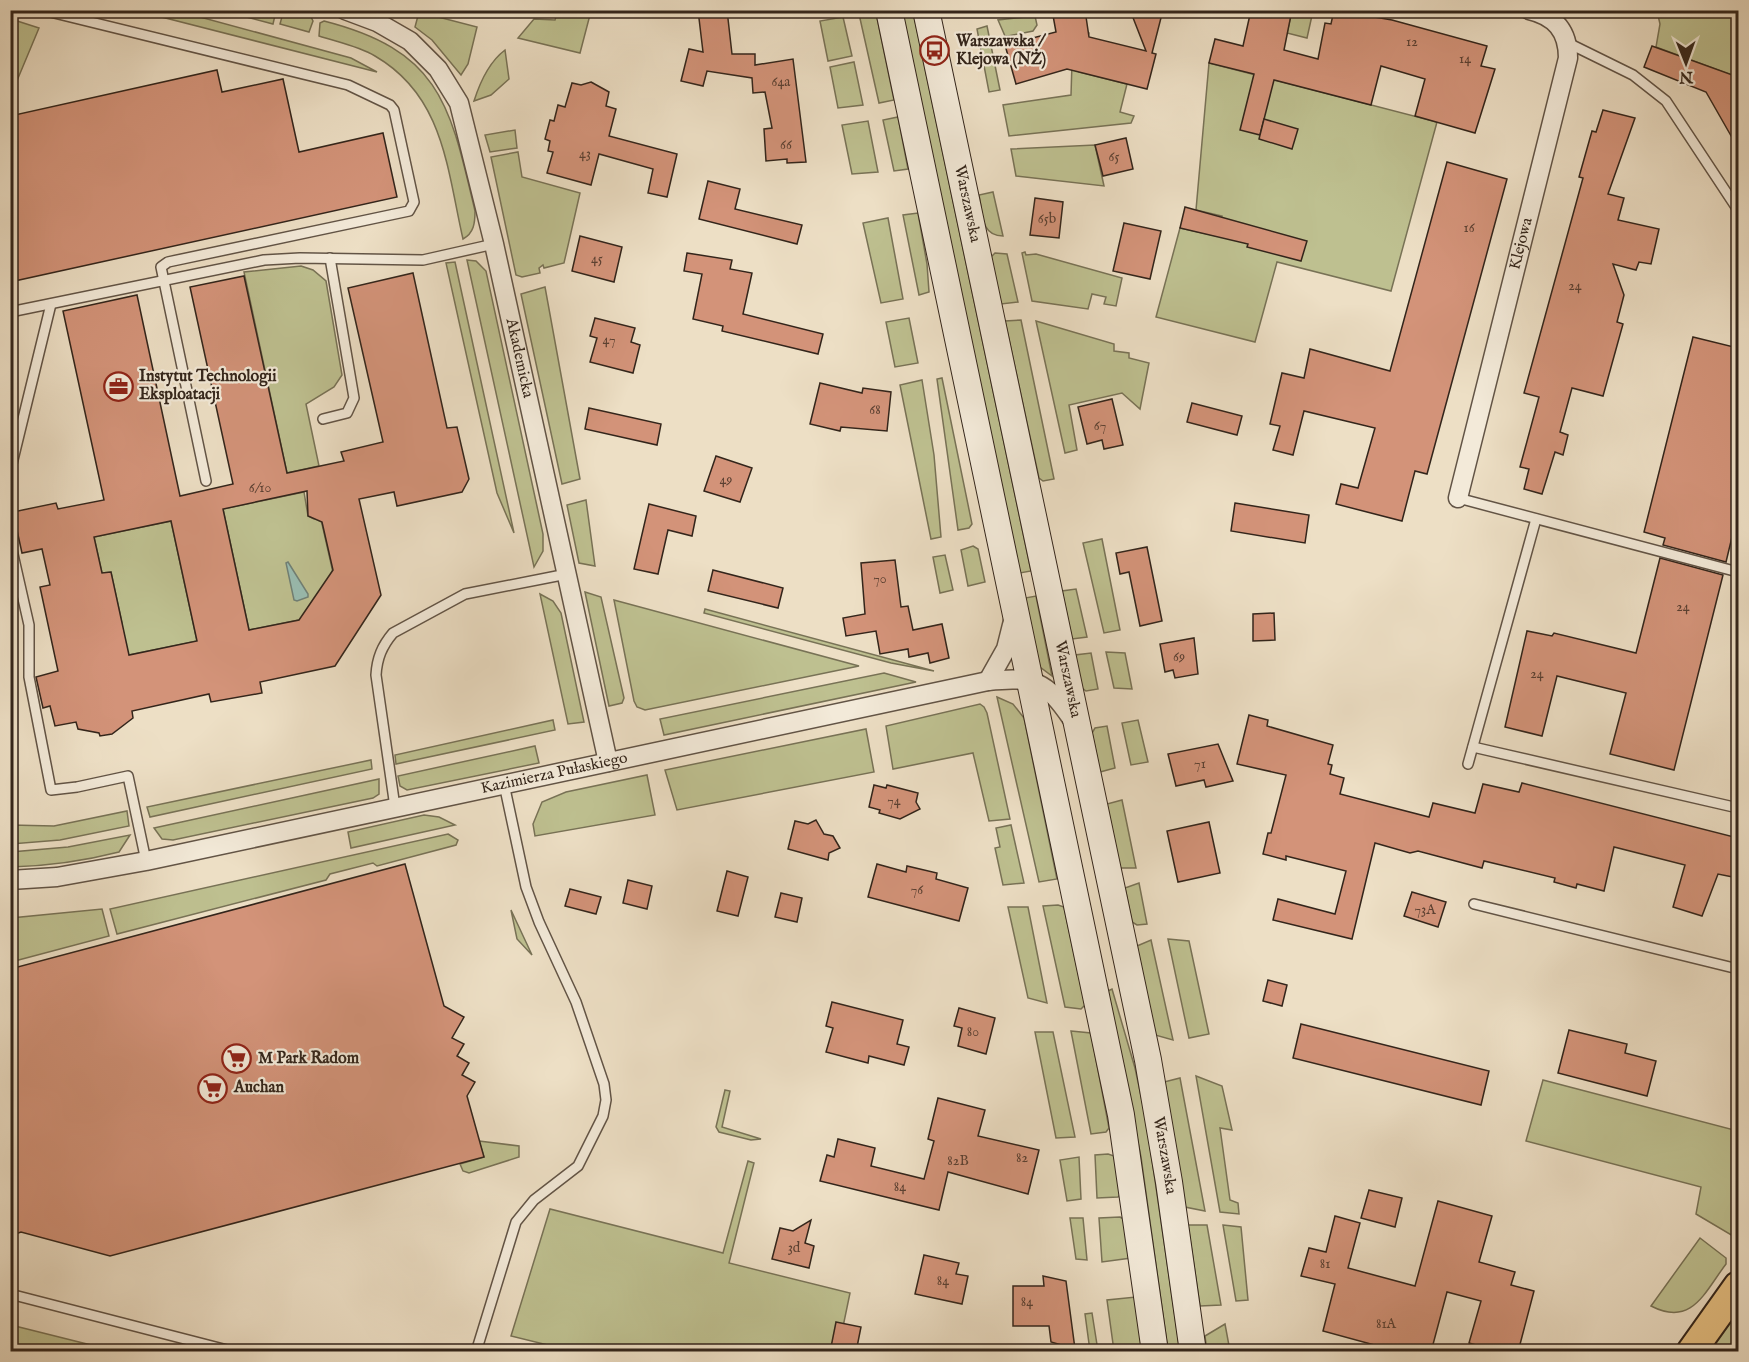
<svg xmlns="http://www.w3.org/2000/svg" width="1749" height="1362" viewBox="0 0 1749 1362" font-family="'IM FELL English',serif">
<rect width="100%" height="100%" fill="#eddfc5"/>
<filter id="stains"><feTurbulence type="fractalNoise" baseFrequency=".00333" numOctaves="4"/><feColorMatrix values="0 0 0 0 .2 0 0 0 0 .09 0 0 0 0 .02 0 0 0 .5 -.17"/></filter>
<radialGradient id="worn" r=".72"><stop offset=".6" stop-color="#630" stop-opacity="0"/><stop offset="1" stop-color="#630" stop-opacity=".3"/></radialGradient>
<g fill="#bec090" stroke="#787256" stroke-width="1.5">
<polygon points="138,11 178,11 351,58 377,72"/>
<polygon points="276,11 273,24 223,11 276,10"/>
<polygon points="287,11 311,17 313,21 309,32 280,24 283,13"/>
<polygon points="558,11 591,11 580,53 518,38 534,19 555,20"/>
<polygon points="902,11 913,11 1031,571 1020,573"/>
<polygon points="1292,11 1313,11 1307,38 1287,33"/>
<polygon points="1657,11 1738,11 1738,73 1734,76 1656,47 1660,24"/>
<polygon points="419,12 477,27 468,64 461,75 432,40 415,27"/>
<polygon points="869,12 876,13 894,100 879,103 859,14"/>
<polygon points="1035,16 1037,25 1033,31 1008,36 1005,36 998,20"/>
<polygon points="843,17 852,56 828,61 820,21"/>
<polygon points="11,19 39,28 11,95 10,19"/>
<path d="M324,21C441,51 450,105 475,211C475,223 474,233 463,239C447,169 444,96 375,56C358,46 337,42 319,36L320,23Z"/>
<polygon points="987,26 1000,90 989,92 977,29"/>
<polygon points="1073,29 1089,33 1079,72 1127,84 1120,112 1134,116 1131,123 1009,136 1003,105 1071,95"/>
<path d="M505,50L509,79L491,95L474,101C480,82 489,62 505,50Z"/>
<polygon points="854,62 863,105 838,108 830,67"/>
<polygon points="1209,63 1437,122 1391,291 1277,262 1255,342 1156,317 1180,228 1217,236 1222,216 1196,210"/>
<polygon points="898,117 908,169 894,171 883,120"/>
<polygon points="868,121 878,172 852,174 842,125"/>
<polygon points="515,130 517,148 490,152 485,135"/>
<polygon points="1095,145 1104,186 1016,176 1011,149"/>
<polygon points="518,152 522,177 580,193 564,263 544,268 543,265 539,268 540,273 522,277 516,275 491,157"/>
<path d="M993,192L1003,236C980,236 983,213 979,195Z"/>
<polygon points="918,213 927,264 929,292 919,295 903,215"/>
<polygon points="888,218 903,299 881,303 863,223"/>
<polygon points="1025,252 1026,255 1036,254 1122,278 1116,306 1104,304 1106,297 1092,294 1088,309 1032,301 1022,253"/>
<polygon points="995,253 1007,254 1018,302 1001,304 991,257"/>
<polygon points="467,260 476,261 486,271 543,534 543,551 534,567"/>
<polygon points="455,262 514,533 497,493 446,263"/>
<polygon points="301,266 313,270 326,281 342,375 334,387 306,404 319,466 287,473 244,272"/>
<polygon points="545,287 580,479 562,484 521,294"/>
<polygon points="909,318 918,363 895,367 886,322"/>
<polygon points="1021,320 1054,479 1043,481 1039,478 1005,321"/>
<polygon points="1036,321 1114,344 1114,351 1129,353 1129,358 1149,363 1140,409 1122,393 1069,405 1077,450 1065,453"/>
<polygon points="942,378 972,524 969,528 958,530 937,379"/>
<polygon points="922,380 934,455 941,537 931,539 900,385"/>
<polygon points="304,492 308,516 314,519 320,515 334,577 309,618 249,630 223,509"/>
<polygon points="586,500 595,566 579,563 567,505"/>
<polygon points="171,521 197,641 129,655 119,650 122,623 111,572 102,573 94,537"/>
<polygon points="1102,539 1120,630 1104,633 1083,543"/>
<polygon points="973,546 978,549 985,582 968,586 961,550"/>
<polygon points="945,555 953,590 940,593 933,557"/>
<polygon points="1076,589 1087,637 1072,639 1062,591"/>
<polygon points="585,592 601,597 624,698 622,703 609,706"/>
<polygon points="540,594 553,601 561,613 584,722 568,724"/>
<polygon points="1036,596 1052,676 1040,667 1025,598"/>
<polygon points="614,600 859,666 645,710 637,707 634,701"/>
<polygon points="705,609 934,671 891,663 704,613"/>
<polygon points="1106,652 1125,653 1132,689 1114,688"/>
<polygon points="1091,653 1098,689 1086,691 1082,688 1075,655"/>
<polygon points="884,673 916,682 664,735 660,719"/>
<polygon points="997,697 1013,704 1024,718 1057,879 1039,882"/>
<polygon points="980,704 984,707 987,713 1010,819 989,821 973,753 893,769 886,726"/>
<polygon points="553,720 555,730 396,764 395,755"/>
<polygon points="1138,720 1148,762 1131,765 1122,723"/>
<polygon points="1107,726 1115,768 1100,772 1092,733 1095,728"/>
<polygon points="866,729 874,772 677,810 665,770"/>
<polygon points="535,746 539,763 407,790 400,786 398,776"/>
<polygon points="371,760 372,769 150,817 147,807"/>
<polygon points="647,775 655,815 535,836 533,824 542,802 566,792"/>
<polygon points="379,779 379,794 373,798 173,840 162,839 154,828"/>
<polygon points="1122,800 1136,868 1120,868 1107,804"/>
<polygon points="127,811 129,826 60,840 11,844 11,825 54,826"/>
<polygon points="424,815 439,817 455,825 351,848 348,832"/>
<polygon points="1011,825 1024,883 1003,885 995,848 1000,847 996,828"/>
<polygon points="448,834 458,840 456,845 377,866 373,863 330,874 326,880 117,934 110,909"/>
<path d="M130,835L119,852C84,861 47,866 11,867V852L68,847Z"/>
<polygon points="1139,883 1147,924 1137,925 1132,922 1125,888"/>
<polygon points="1058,905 1064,907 1085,1005 1081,1009 1065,1007 1043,906"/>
<polygon points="1008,907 1028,907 1047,1003 1028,998"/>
<polygon points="102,909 109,936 11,962 11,918"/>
<polygon points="511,910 532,955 517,939"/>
<polygon points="1168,939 1189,941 1209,1034 1189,1038"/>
<polygon points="1151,940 1173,1040 1155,1035 1137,946"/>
<polygon points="1112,989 1135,1068 1146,1119 1180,1351 1168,1351 1141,1157 1108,991"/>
<polygon points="1071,1031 1091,1033 1109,1128 1106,1132 1091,1134"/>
<polygon points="1035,1032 1053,1032 1075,1137 1056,1138"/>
<polygon points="1196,1076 1222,1086 1232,1130 1220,1128 1230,1200 1238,1203 1239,1214 1220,1212"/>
<polygon points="1180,1078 1205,1211 1185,1207 1164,1082"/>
<polygon points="1543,1080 1738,1131 1738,1239 1696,1214 1701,1187 1526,1141"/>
<polygon points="725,1090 730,1091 722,1127 761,1139 751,1140 719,1132 716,1127"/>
<polygon points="479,1141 519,1146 519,1157 469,1173 463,1171 460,1164 484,1157"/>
<polygon points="1108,1154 1114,1156 1121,1194 1118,1197 1097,1198 1095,1155"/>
<polygon points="1079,1157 1081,1199 1067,1201 1060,1160"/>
<polygon points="748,1161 754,1163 729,1263 850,1293 838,1351 572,1351 511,1336 550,1209 723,1253"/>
<polygon points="1120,1217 1125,1220 1131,1258 1102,1262 1099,1218"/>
<polygon points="1070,1218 1083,1218 1087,1260 1076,1259"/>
<polygon points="1188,1225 1207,1225 1221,1305 1200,1306"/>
<polygon points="1223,1225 1241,1227 1248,1300 1236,1301"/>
<path d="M1700,1238L1726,1258V1264C1704,1293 1692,1327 1651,1306Z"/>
<polygon points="1136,1297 1143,1351 1114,1351 1107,1300"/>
<polygon points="1738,1311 1738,1334 1726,1351 1710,1351"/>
<polygon points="1092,1313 1098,1351 1090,1351 1085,1314"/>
<polygon points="1225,1324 1230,1351 1207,1351 1205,1336"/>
<polygon points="11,1325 115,1351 11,1351"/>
</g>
<polygon fill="#99bdb2" stroke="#708076" stroke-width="1.5" points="288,562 308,594 308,597 297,601 294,600 286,563"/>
<g fill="#d39379" stroke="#33251b" stroke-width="1.5" fill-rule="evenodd">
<polygon points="698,10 727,10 732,54 755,54 755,65 793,59 806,162 787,163 787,159 766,161 764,129 772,128 765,92 753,93 752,78 707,71 703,86 681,81 689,49 703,52"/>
<polygon points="1052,10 1085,10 1089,37 1146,51 1130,10 1163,10 1152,53 1156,54 1147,89 1067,69 1016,84 1005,45 1056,32"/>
<polygon points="1251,10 1292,10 1284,50 1318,59 1325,23 1331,24 1334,10 1392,20 1487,46 1481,66 1495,69 1475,133 1415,116 1425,79 1381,66 1371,105 1274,80 1260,135 1240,130 1254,74 1209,63 1215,39 1243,46"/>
<polygon points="1652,46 1738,77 1738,148 1706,92 1644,67"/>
<polygon points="217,70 222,92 283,79 299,152 383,133 397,197 10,282 10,116"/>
<polygon points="591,82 609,92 606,106 616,109 609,136 677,154 667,197 648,193 653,169 599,154 591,185 547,173 553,152 548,151 550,141 545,139 550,120 554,121 558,105 565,107 572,83 581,85"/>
<polygon points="1603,110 1635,118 1608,194 1624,198 1618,220 1659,229 1651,264 1639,262 1636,270 1613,264 1624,295 1617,322 1623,324 1603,396 1572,388 1560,432 1568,435 1563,455 1555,452 1542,494 1524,489 1529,469 1520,467 1539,397 1524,393 1583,178 1579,177 1592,131 1596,132"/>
<polygon points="1264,119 1298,129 1292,149 1259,139"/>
<polygon points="1126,138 1133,169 1103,176 1095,145"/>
<polygon points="1447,162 1507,179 1427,474 1415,471 1402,521 1336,504 1341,484 1358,488 1375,428 1304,411 1293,455 1273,450 1280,426 1270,424 1282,373 1304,378 1310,349 1390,371"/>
<polygon points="708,181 740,189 735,209 802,225 797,244 699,219"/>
<polygon points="1035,198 1063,202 1059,238 1030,235"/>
<polygon points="1185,207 1307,241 1301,261 1247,247 1248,244 1180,228"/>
<polygon points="1124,223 1161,231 1150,279 1113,271"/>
<polygon points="580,236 622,247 614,282 572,271"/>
<polygon points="687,253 732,260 730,269 752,273 743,314 823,334 818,354 722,331 723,326 693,319 702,274 684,271"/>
<path d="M413,273L447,428L457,427L469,479L462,492L397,506L394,492L359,499L381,595L335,666L260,682L262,693L211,702L209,694L132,711L133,718L112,734L100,736L99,733L78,729L76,722L55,726L50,706L43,708L36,677L58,671L40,587L50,585L42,549L22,553L13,512L56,503L58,509L104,500L63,311L137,295L180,496L233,484L190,287L244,276L287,473L344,461L341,452L383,442L348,288ZM307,491L308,516L322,522L333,570L299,620L249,630L223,509ZM171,521L197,641L129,655L111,572L102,573L94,537Z"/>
<polygon points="595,318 635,328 631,342 640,345 633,373 590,362 597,338 590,336"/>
<polygon points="1693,337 1738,348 1738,512 1726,562 1663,545 1665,538 1644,532"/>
<polygon points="820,383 862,393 863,388 891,392 887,431 841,427 840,431 810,424"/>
<polygon points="1112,399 1123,445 1104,449 1102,440 1087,444 1078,407"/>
<polygon points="1192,403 1242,416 1237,435 1187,422"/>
<polygon points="589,408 661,424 657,445 585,429"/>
<polygon points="716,456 752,468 740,502 704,491"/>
<polygon points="1235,503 1309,515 1305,543 1231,531"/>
<polygon points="649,504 696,516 692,536 668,530 658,574 634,569"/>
<polygon points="1147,547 1162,621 1140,626 1129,572 1120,574 1116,553"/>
<polygon points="1660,558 1723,575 1674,770 1610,754 1626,693 1557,676 1542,736 1505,727 1527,631 1552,636 1554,633 1636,653"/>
<polygon points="895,560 901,607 908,606 913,630 942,624 949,658 930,663 928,653 909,657 908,649 880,654 876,631 846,636 843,618 865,614 861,563"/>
<polygon points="713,570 783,588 778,608 708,591"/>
<polygon points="1274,613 1275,640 1253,641 1253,614"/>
<polygon points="1194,638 1198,674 1175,678 1173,670 1165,672 1160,644"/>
<polygon points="1249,715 1268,720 1267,726 1333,745 1328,764 1332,765 1330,774 1344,778 1340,794 1429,817 1433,803 1475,813 1483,784 1519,792 1522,783 1738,838 1738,878 1718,874 1702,916 1673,907 1685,865 1614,847 1604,891 1577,884 1576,888 1554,882 1555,878 1484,861 1482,868 1418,851 1410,853 1375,843 1352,939 1273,920 1278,899 1335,914 1346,871 1286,856 1286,860 1263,854 1268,833 1271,833 1286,775 1237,764"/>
<polygon points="1218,744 1233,781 1206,787 1204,780 1176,786 1168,754"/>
<polygon points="874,785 886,788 887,785 918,793 916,802 920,809 900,819 879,813 880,810 869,807"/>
<polygon points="816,820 824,834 833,836 840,848 829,853 828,860 788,849 795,821 808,824"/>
<polygon points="1209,822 1220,873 1178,882 1167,831"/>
<polygon points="405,864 444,1006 464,1017 452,1038 464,1044 457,1056 469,1063 462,1075 475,1082 467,1096 484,1157 110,1256 21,1232 10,1236 10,969"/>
<polygon points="877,864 906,872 907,866 937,873 936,879 968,888 959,921 868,897"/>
<polygon points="727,871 748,877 738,916 717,911"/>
<polygon points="628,880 652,886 647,909 623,903"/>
<polygon points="570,889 601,897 596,914 565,906"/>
<polygon points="1412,892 1446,902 1438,927 1404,916"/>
<polygon points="781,893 802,898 797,922 775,917"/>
<polygon points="1268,980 1287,985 1282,1006 1263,1001"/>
<polygon points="832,1002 903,1020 897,1044 909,1047 904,1065 869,1056 868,1063 826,1052 833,1028 826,1026"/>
<polygon points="959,1008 995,1018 986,1054 958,1046 962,1028 954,1026"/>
<polygon points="1301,1024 1489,1071 1481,1105 1293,1058"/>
<polygon points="1569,1030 1627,1044 1625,1053 1656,1061 1647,1096 1558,1073"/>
<polygon points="938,1098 985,1110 978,1136 1039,1150 1028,1194 948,1172 939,1210 820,1181 827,1155 834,1157 838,1139 875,1148 871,1166 924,1179 934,1141 928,1139"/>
<polygon points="1369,1190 1402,1198 1395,1227 1361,1218"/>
<polygon points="1438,1201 1492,1216 1479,1262 1515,1272 1511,1285 1534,1291 1518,1352 1500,1352 1469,1343 1481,1301 1447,1292 1431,1352 1400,1352 1323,1331 1335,1284 1301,1276 1309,1248 1326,1252 1335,1216 1360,1223 1348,1268 1415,1286"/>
<polygon points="811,1220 805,1243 814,1246 809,1268 772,1259 780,1228 793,1231"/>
<polygon points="924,1255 959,1263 956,1274 968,1276 962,1304 915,1294"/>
<polygon points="1043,1276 1066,1281 1075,1349 1051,1342 1049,1326 1013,1326 1013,1286 1044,1286"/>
<polygon points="836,1322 861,1327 856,1352 830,1352"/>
</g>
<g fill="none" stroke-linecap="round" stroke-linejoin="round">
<defs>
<g id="lane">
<polyline points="42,10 348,85 390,105 394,110 414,202 409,211 168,262 161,267 206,481"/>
<polyline points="1568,43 1633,75 1666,101 1738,210"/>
<polyline points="10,312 264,260 300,258 423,260 494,244"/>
<polyline points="323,419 347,413 354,398 330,258"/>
<polyline points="10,472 51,304"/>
<polyline points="1458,498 1738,572"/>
<polyline points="10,541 29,625 29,677 51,790 77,787 128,776 146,861"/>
<polyline points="1473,747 1738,808"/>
<polyline points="1468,764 1536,519"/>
<path d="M395,807L376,675C377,658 382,646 393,633L465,594L567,574"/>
<polyline points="1474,904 1738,969"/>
<polyline points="10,1294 235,1352"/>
<polyline points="476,1352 516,1222 534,1200 578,1166 603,1116 606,1100 604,1084 576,1002 539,922 526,887 504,784"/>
</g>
<g id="street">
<path id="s1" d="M345,10L377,22L410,41L438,69L459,103L494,244L608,762"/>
<path id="s2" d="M1458,498L1568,58C1568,31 1555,16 1529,10"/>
<polyline points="988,681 1006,649 1014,617"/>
<path id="s3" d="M10,880L57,877L146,861L988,681C1034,676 1046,681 1072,719"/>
</g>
<g id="secondary">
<polyline points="889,10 1121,1115 1155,1352"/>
<path id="s4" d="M926,10L1148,1060L1169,1182L1193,1352"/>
</g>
<polyline id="primary" points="1691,1352 1738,1286"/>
</defs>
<use href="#lane" stroke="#625446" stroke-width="12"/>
<use href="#street" stroke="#625446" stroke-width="21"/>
<use href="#secondary" stroke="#33251b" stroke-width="28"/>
<use href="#primary" stroke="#33251b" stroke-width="32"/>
<use href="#lane" stroke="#f3ead9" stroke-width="9"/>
<use href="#street" stroke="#f3ead9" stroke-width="18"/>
<use href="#secondary" stroke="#f3ead9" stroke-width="26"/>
<use href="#primary" stroke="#e6c082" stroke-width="28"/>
</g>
<defs>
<symbol id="bus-ring" viewBox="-11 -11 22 22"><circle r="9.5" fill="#f3ead9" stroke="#8f2418" stroke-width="1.5"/><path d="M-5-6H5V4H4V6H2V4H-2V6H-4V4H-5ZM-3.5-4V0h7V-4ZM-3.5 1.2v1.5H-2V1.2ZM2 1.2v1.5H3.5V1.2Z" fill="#8f2418"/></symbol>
<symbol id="office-ring" viewBox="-11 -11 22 22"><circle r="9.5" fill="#f3ead9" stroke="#8f2418" stroke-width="1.5"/><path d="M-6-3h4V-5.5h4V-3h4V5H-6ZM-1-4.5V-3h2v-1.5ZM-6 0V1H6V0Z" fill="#8f2418"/></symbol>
<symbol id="supermarket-ring" viewBox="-11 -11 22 22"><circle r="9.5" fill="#f3ead9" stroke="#8f2418" stroke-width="1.5"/><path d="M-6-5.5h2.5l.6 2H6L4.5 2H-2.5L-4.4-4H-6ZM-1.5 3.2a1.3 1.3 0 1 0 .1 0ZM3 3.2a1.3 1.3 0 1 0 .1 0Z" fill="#8f2418"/></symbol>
</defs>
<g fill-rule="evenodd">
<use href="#bus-ring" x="918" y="34" width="33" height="33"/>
<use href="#office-ring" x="102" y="370" width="33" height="33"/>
<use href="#supermarket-ring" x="220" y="1042" width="33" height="33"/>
<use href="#supermarket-ring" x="196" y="1072" width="33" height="33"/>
</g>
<g text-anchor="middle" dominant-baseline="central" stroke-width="4.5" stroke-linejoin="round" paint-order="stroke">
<g font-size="14" fill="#5b4032">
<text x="1412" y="42">12</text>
<text x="1465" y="59">14</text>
<text x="781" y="82">64a</text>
<text x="786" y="145">66</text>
<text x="585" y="154">43</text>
<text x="1114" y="157">65</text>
<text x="1047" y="219">65b</text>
<text x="1469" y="228">16</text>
<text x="597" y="259">45</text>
<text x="1575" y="286">24</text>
<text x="609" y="340">47</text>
<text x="875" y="410">68</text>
<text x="1100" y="426">67</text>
<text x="726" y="480">49</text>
<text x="260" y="488">6/10</text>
<text x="880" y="579">70</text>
<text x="1683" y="607">24</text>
<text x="1179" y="657">69</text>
<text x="1537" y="674">24</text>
<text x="1200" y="764">71</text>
<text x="894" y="801">74</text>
<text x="917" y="890">76</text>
<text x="1425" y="910">73A</text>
<text x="973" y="1032">80</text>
<text x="1022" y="1158">82</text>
<text x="958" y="1161">82B</text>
<text x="900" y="1187">84</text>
<text x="794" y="1248">3d</text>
<text x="1325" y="1264">81</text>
<text x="943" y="1281">84</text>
<text x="1027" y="1302">84</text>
<text x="1386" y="1324">81A</text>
</g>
<g font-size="16" font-weight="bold" fill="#33251b" stroke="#f3ead9" text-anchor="start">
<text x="956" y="42">Warszawska /<tspan x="956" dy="18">Klejowa (NŻ)</tspan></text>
<text x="139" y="377">Instytut Technologii<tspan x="139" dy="18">Eksploatacji</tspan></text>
<text x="258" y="1059">M Park Radom</text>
<text x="234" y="1088">Auchan</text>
</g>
<g font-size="16" fill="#33251b" stroke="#f3ead9">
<text stroke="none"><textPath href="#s4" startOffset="198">Warszawska</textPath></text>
<text stroke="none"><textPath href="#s2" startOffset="262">Klejowa</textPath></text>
<text stroke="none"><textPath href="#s1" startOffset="414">Akademicka</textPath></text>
<text stroke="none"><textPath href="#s4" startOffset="684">Warszawska</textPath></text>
<text stroke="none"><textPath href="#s3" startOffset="555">Kazimierza Pułaskiego</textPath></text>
<text stroke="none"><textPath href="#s4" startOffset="1170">Warszawska</textPath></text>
</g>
</g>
<rect width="1749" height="1362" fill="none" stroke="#eddfc5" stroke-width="36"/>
<rect x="12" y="12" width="1725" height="1338" fill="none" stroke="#33251b" stroke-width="3"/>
<rect x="18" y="18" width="1713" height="1326" fill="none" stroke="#33251b" stroke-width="1.5"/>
<g transform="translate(1686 63) rotate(179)" stroke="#f3ead9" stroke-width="4.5" paint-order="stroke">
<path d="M0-4.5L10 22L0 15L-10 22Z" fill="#33251b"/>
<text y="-9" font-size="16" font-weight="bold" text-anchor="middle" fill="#33251b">N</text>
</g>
<rect width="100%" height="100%" filter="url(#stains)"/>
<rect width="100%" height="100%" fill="url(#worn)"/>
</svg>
